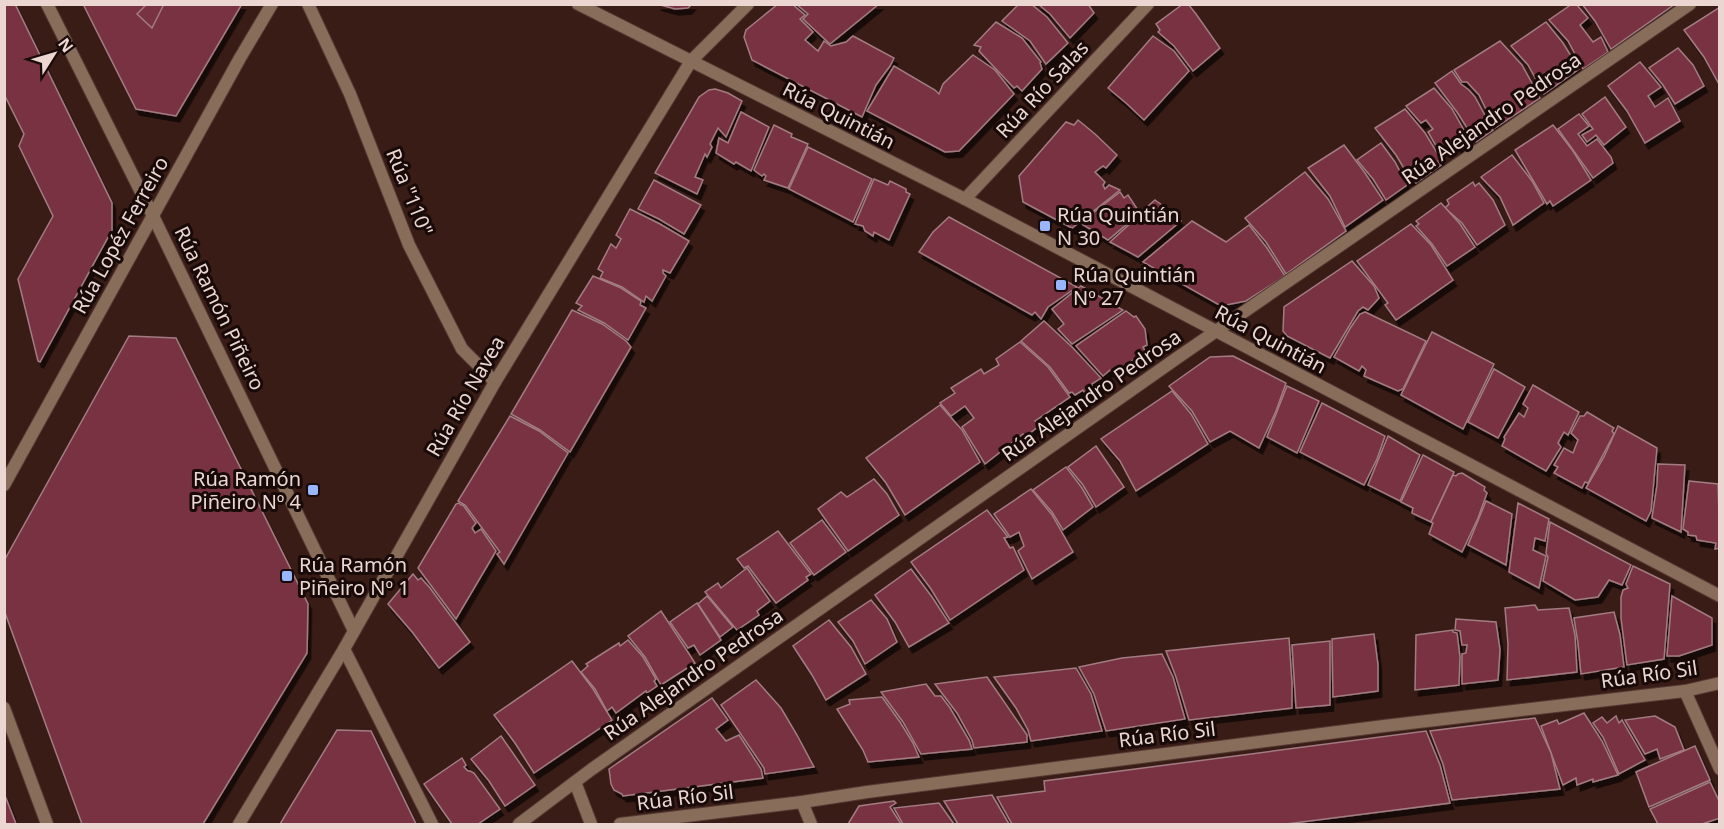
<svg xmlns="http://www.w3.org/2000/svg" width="1724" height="829" viewBox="0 0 1724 829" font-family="'Noto Sans',sans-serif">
<defs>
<filter id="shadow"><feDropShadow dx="3.5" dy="6" stdDeviation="0" flood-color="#0009"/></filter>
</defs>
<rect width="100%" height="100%" fill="#391c16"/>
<g fill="#783142" stroke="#a27c82" stroke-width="1.5" filter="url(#shadow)">
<polygon points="4,4 15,4 112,203 112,230 40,362 38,361 18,279 53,216 19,146 24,134 4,94"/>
<polygon points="83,4 242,4 176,116 136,109"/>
<polygon points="147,4 164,4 152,28 137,14"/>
<polygon points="657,4 692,4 688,8 675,9"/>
<polygon points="778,4 792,4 805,15 800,19 813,32 805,40 818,51 824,41 831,46 846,42 853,36 894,58 890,66 876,85 862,117 752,60 744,37 746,30"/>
<polygon points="796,4 879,4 830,44 803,19 808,14"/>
<polygon points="1019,4 1031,4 1047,17 1068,43 1046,64 1030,41 1002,21"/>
<polygon points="1038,4 1088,4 1094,13 1070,38 1050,14"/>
<polygon points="1183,4 1188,4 1196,14 1220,48 1193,71 1174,46 1158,32 1160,30 1156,24"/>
<polygon points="1572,4 1576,4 1588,18 1580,25 1593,42 1601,37 1608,52 1583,69 1568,41 1549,20"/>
<polygon points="1582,4 1675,4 1611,49 1595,21"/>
<polygon points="1720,7 1720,86 1704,57 1684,30"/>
<polygon points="996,22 1022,38 1041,62 1040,63 1042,69 1022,91 1017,86 1014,88 979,51 981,47 974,45"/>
<polygon points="1546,22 1563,43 1579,69 1544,94 1528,65 1511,46"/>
<polygon points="1153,36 1174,51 1189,71 1144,120 1126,103 1108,88"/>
<polygon points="1500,41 1522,65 1540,98 1495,128 1479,95 1467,82 1462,82 1454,70"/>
<polygon points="1678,48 1693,65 1704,86 1675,104 1663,85 1649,68"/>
<polygon points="973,55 995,70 1014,94 959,151 945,152 867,111 894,66 935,90 939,94 943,84"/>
<polygon points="1640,62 1661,87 1648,96 1655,107 1668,98 1680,121 1645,143 1627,111 1608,86"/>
<polygon points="1452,71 1461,84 1469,90 1475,97 1493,130 1476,142 1457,112 1435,83"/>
<polygon points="1434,88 1452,109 1469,139 1458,147 1453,141 1439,151 1428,132 1433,129 1426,120 1421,123 1406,106"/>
<polygon points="715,89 728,93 742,101 726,137 718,128 710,144 712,147 707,157 705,154 695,177 703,180 697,194 655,173 699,97 709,90"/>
<polygon points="1605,97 1626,127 1604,145 1596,135 1587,142 1582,135 1593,129 1582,114"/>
<polygon points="1405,109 1425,133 1441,159 1438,161 1441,165 1416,183 1414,179 1411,180 1396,155 1375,128"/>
<polygon points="741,112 769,127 751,171 736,162 734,164 716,153 719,138 728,143"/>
<polygon points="1579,114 1589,126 1578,134 1587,146 1597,139 1611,157 1613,163 1593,178 1558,129"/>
<polygon points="1078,120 1095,134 1117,155 1106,168 1103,166 1095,172 1105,182 1103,185 1105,189 1109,185 1120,190 1072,228 1023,202 1019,176 1066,122 1074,125"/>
<polygon points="774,125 792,134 791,137 794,138 808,144 788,188 764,180 766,176 764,174 762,176 754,170"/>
<polygon points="1553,125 1573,151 1591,180 1553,206 1550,201 1547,204 1515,150"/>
<polygon points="1381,143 1395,162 1407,185 1386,200 1373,179 1357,160"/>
<polygon points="1344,145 1365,173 1383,200 1345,227 1330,196 1308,168"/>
<polygon points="808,147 872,179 853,222 789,189"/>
<polygon points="1512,155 1532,181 1544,203 1513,225 1500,197 1481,177"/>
<polygon points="1305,172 1328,199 1346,231 1286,274 1266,242 1245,218"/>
<polygon points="874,179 888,185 890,181 906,189 906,192 910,194 889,240 874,232 873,236 865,231 863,226 855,224"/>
<polygon points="654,180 701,205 684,234 659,219 638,209"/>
<polygon points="1473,182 1475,186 1479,183 1493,200 1505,225 1477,245 1462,223 1445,208 1449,204 1447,200"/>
<polygon points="1120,192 1124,198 1128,195 1140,213 1108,240 1080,223"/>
<polygon points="1155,200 1166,208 1163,210 1168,218 1173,213 1181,221 1138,257 1110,242 1134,220 1140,224 1147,218 1141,212"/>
<polygon points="1441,203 1460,224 1475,247 1447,266 1432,244 1416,226 1419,224 1416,221"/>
<polygon points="630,209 660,224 689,241 670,273 663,270 663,273 666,276 652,301 646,296 644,302 622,287 600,278 603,272 598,269 611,244 616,248 621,239 616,235"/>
<polygon points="949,217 1077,287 1048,307 1041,319 1035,312 1032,315 919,252 933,232"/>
<polygon points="1192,221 1226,242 1249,225 1267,248 1285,276 1246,301 1221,306 1143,262"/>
<polygon points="1411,224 1431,245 1453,280 1396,320 1385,305 1388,303 1357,261"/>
<polygon points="1352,261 1374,286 1379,298 1368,310 1363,307 1358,311 1330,358 1287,336 1283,331 1284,307"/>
<polygon points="593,276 621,288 641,301 640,305 646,308 628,340 604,323 578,310 582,306 576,303"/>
<polygon points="1081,286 1123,310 1072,344 1058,329 1064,324 1052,309"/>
<polygon points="572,310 602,324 626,341 631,347 570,452 540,430 511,414"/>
<polygon points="1126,311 1134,317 1136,316 1145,329 1147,345 1143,347 1145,351 1114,374 1110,370 1103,376 1076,346"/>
<polygon points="1365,312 1426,341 1403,389 1398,391 1364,376 1366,370 1362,366 1359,371 1334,357 1351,327 1360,314"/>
<polygon points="1044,321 1072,347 1101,378 1092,384 1092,387 1085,393 1083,390 1075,395 1072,392 1069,393 1050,367 1021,341"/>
<polygon points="1432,332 1494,364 1463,429 1401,395"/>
<polygon points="129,336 176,338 308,604 307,653 203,824 82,824 4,610 4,561"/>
<polygon points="1020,342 1048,367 1070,397 1035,421 1039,426 1026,436 1023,434 985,464 962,427 974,418 965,406 951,416 940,403 955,393 951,388 981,369 984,374 999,365 996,359"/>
<polygon points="1233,356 1286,383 1276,411 1259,448 1230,431 1210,442 1192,411 1169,386 1210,357"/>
<polygon points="1494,369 1525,387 1498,438 1468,422"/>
<polygon points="1533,385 1579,412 1568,435 1564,432 1558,443 1561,447 1546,471 1502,446 1505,439 1504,437 1519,413 1524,417 1528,408 1523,404"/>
<polygon points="1287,386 1319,401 1297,453 1267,437"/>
<polygon points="1172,391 1191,414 1208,444 1136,491 1120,461 1101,439"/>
<polygon points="1322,403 1385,436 1377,459 1364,485 1300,452"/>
<polygon points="940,405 962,430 980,462 905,515 886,483 866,458"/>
<polygon points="1587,412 1614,428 1612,431 1614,434 1588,483 1585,482 1582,488 1554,473 1558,467 1554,465 1564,448 1573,453 1578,440 1571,433 1580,416 1584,416"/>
<polygon points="510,416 539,431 568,453 504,564 497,554 500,552 465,505 458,501"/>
<polygon points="1618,426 1657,448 1651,511 1646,521 1586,488 1604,457"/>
<polygon points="1388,436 1420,455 1400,501 1368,485"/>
<polygon points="1096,446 1124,487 1096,507 1083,485 1068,467"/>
<polygon points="1423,455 1454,472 1431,522 1412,513 1413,508 1401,502"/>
<polygon points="1658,464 1685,465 1681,532 1652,518 1657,485"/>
<polygon points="1066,467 1082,488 1093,507 1063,530 1052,512 1033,490"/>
<polygon points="1462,473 1485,487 1484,490 1487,493 1478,518 1462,552 1429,534 1433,523 1431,522 1453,475 1456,476 1458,474"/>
<polygon points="874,479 887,494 899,515 848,551 818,509 841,492 847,497"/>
<polygon points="1689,481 1718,484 1720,548 1715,549 1716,543 1697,540 1696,536 1688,535 1688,532 1683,529"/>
<polygon points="1031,489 1052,515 1073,552 1032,579 1018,551 1024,546 1019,532 1010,537 994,514"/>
<polygon points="1486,501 1512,514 1506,565 1468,545"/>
<polygon points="459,503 461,505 463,505 476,523 472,528 475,533 481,529 496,551 456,619 418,568 456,504"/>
<polygon points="1518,503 1549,519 1545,541 1535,538 1533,550 1546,556 1539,588 1509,572"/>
<polygon points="987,510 1008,537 1004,538 1010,548 1013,547 1024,570 950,620 931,589 911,562"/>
<polygon points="822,520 846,552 814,575 790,543"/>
<polygon points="1550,522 1631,565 1622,585 1609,580 1598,597 1575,600 1543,581 1548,557 1546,553"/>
<polygon points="778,531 811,574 806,577 808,580 776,603 748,566 744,568 737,559"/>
<polygon points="1633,566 1670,584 1664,659 1627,665 1621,618 1621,597 1623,590 1628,588 1626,584"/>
<polygon points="747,568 770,601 757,611 759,615 737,630 705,592 718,583 721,588"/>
<polygon points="911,569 932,597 949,623 909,647 895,622 875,595"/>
<polygon points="413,574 418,580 421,578 430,588 470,642 439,668 413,633 388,604"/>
<polygon points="707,596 733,627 720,637 698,604"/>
<polygon points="1672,596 1712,618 1712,645 1679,656 1667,656"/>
<polygon points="871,600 887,619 897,642 865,664 853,641 838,622"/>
<polygon points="697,603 721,640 700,655 694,645 688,648 670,622"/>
<polygon points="1535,605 1538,610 1569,608 1575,635 1577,672 1507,680 1508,644 1505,608"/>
<polygon points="661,611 695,663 661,685 645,657 628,636"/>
<polygon points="1614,612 1620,635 1624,667 1581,674 1578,643 1574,618"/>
<polygon points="1456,619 1496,622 1500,650 1498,680 1462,684 1462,654 1466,653 1467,645 1462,645 1460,631 1455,630"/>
<polygon points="829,620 851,647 866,674 826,700 812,675 793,646"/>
<polygon points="1453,630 1453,632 1457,633 1460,657 1459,685 1415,690 1416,635"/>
<polygon points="1374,634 1378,665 1378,691 1333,697 1332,639"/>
<polygon points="1289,638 1292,683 1292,708 1189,720 1176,677 1166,651"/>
<polygon points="628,640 643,657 656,679 654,681 657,686 647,693 646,691 616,713 612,707 607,711 595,689 581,672 588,666 586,664 619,643 620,646"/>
<polygon points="1330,641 1330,705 1296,708 1292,645"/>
<polygon points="1162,654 1173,677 1185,719 1106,731 1094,694 1079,667 1122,658"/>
<polygon points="572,661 593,689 612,720 534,773 515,743 494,715"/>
<polygon points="1076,668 1091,694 1102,731 1031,741 1028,730 1016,708 994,677"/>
<polygon points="987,677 1027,735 1027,742 974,748 972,740 957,713 935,684"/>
<polygon points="756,680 781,708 797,735 814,767 765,774 764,768 721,705"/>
<polygon points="926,684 935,696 941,696 950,708 969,740 972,749 921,754 903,722 881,692"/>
<polygon points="882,697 900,722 913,743 919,757 868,762 863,750 837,709 850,704 849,700"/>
<polygon points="712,698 728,720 716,729 726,741 739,735 761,769 763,778 623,796 622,794 614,790 611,784 609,769"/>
<polygon points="1584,713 1602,741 1618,775 1593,782 1593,779 1577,785 1576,778 1563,785 1541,726 1557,720 1559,724"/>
<polygon points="1616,716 1619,723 1622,720 1645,760 1619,774 1603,737 1593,723 1602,717 1607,723"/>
<polygon points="1655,716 1675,727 1684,750 1660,759 1657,749 1645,754 1625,720"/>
<polygon points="1535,718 1551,753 1560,789 1452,800 1443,764 1430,731"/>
<polygon points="337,730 371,731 416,824 280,824"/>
<polygon points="1426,731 1440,765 1450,803 1286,824 1012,824 997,797 1045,791 1044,781"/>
<polygon points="501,736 535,785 505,806 489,781 471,759"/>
<polygon points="1695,746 1710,780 1649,807 1636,772"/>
<polygon points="462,758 466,765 464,767 468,771 470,771 474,773 500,809 478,824 452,824 424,784"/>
<polygon points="1710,782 1720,803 1720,818 1702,824 1658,824 1650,809"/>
<polygon points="4,793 16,824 4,824"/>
<polygon points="992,795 1009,824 958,824 944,801"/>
<polygon points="894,801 896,803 890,807 901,824 848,824 859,806"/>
<polygon points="939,803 954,824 903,824 894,808"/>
</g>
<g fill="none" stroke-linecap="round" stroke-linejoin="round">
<defs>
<g id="minor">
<polyline points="47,4 153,216 354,631"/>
<polyline points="308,4 350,94 409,245 462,349 495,382"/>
<polyline points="578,4 965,199 1720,596"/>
<polyline points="965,199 1148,4"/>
<polyline points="4,485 240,58 272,4"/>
<polyline points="344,649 432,824"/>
<polyline points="1685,691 1720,769"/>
<polyline points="4,708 47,824"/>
<polyline points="575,782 591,824"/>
<polyline points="802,802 811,824"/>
<polyline points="239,824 344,649 495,382 691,61 748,4"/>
<polyline points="519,824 592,769 1177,358 1690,4"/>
<polyline points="620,824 802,802 867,792 1384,726 1650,695 1685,691 1720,683"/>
</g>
</defs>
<use href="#minor" stroke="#553a34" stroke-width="14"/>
<use href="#minor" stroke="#886d5a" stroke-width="12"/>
</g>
<g fill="#99b5fd" stroke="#180a08" stroke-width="2">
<rect x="1039" y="220" width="12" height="12" rx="3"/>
<rect x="1055" y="279" width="12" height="12" rx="3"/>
<rect x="307" y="484" width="12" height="12" rx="3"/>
<rect x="281" y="570" width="12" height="12" rx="3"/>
</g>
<g text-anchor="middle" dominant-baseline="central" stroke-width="6" stroke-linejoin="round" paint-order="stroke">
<g font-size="20" fill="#ebd6d2" stroke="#180a08">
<text transform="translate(1042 89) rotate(-47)">Rúa Río Salas</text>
<text transform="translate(839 115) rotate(27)">Rúa Quintián</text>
<text transform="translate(1491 118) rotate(-35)">Rúa Alejandro Pedrosa</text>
<text transform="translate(410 192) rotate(68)">Rúa "110"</text>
<text transform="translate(120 235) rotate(-61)">Rúa Lopéz Ferreiro</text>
<text transform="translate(220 308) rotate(64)">Rúa Ramón Piñeiro</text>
<text transform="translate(1271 339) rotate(28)">Rúa Quintián</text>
<text transform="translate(1091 395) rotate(-35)">Rúa Alejandro Pedrosa</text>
<text transform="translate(465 396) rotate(-60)">Rúa Río Navea</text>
<text transform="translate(693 674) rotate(-35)">Rúa Alejandro Pedrosa</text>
<text transform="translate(1649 674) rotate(-8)">Rúa Río Sil</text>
<text transform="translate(1167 734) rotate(-7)">Rúa Río Sil</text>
<text transform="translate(685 797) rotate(-7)">Rúa Río Sil</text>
</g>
<g font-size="20" fill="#ebd6d2" stroke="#180a08" text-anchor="start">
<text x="1057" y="214">Rúa Quintián<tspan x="1057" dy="23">N 30</tspan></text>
<text x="1073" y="274">Rúa Quintián<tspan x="1073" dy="23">Nº 27</tspan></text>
<text x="301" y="478" text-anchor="end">Rúa Ramón<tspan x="301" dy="23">Piñeiro Nº 4</tspan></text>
<text x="299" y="564">Rúa Ramón<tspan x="299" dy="23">Piñeiro Nº 1</tspan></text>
</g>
</g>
<rect width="1724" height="829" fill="none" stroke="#ebd6d2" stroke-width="12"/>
<g transform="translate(54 54) rotate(53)" stroke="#180a08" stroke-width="4.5" paint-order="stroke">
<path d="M0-4.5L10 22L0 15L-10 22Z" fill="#ebd6d2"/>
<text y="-9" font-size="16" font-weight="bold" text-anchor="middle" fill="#ebd6d2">N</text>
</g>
</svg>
